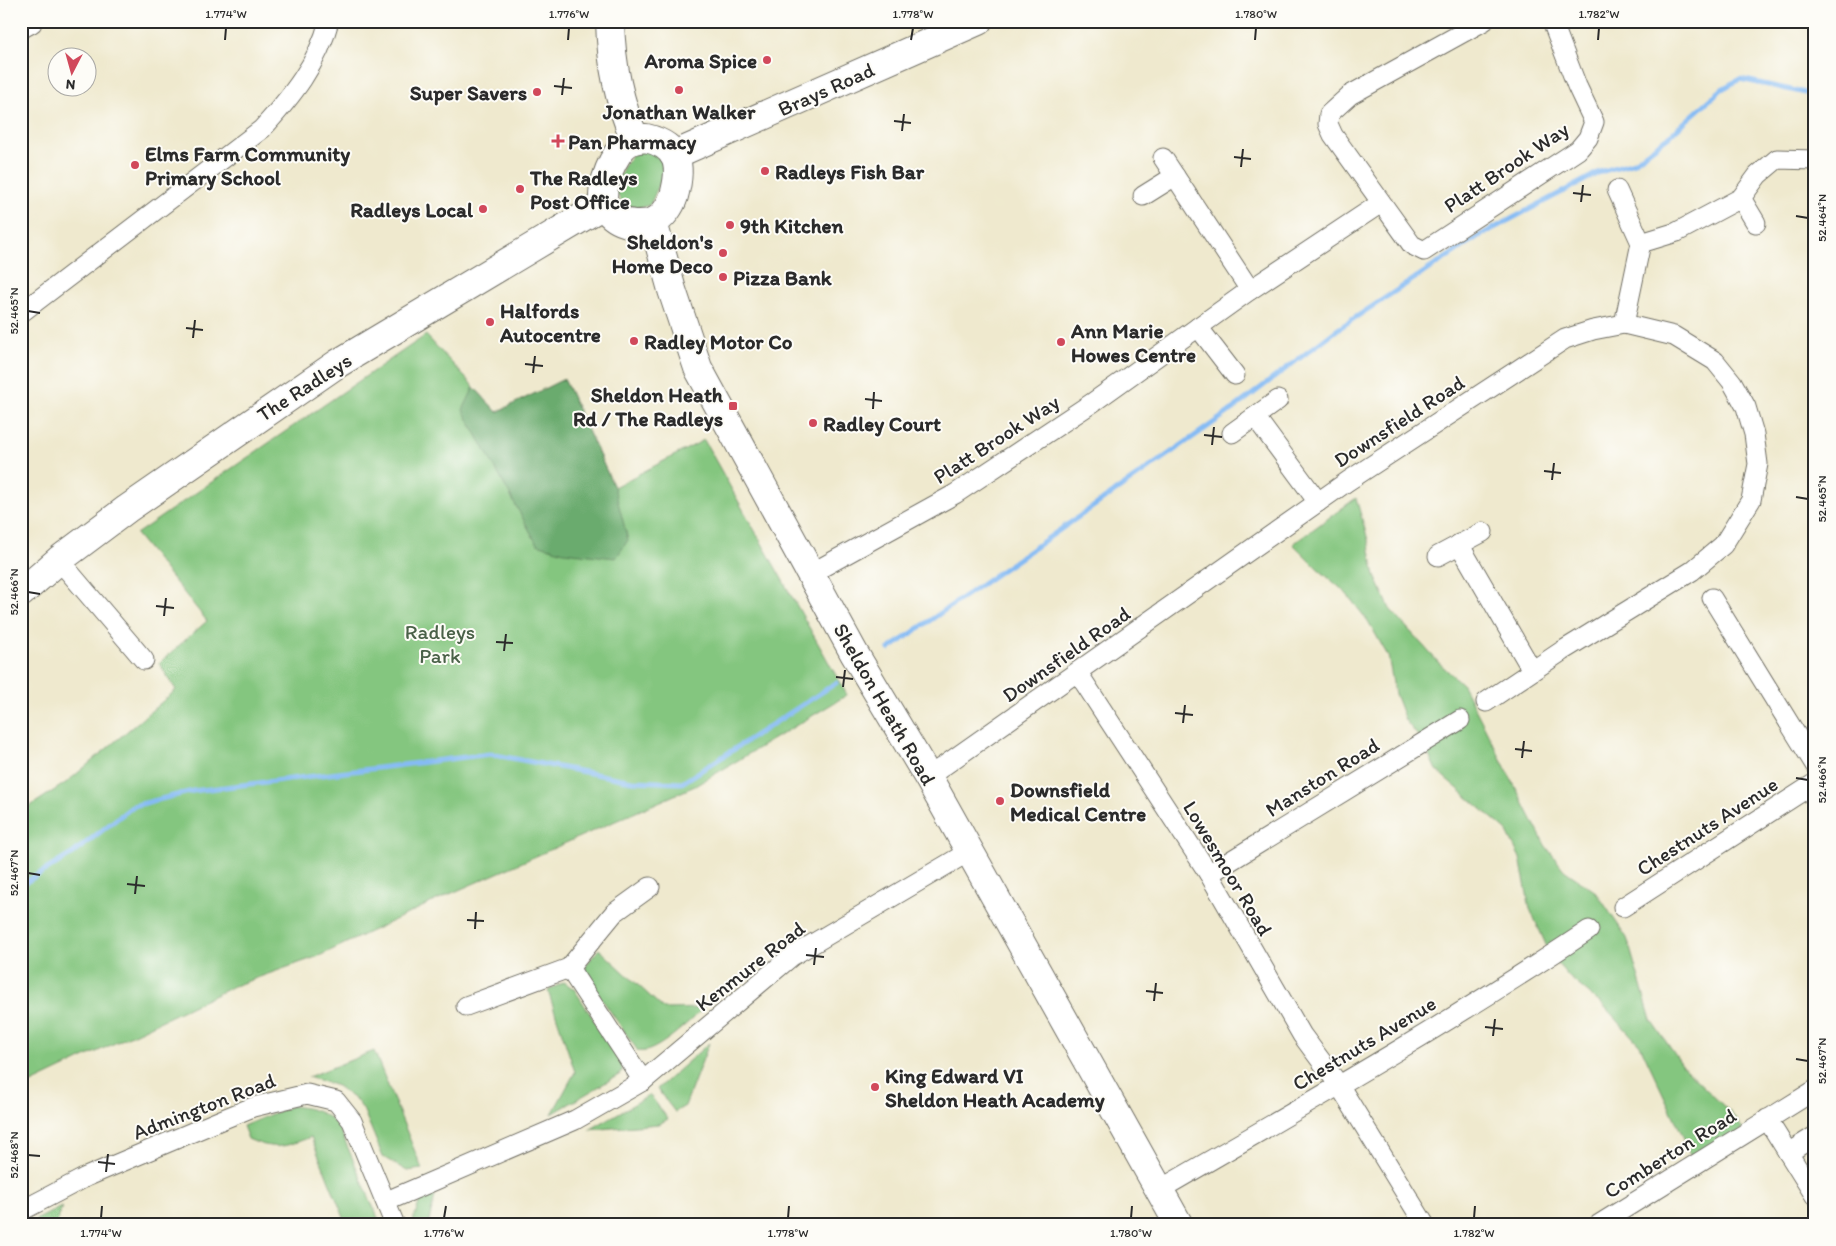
<svg xmlns="http://www.w3.org/2000/svg" width="1836" height="1246" viewBox="0 0 1836 1246" font-family="Itim,sans-serif">
<rect width="100%" height="100%" fill="#fdfcf7"/>
<filter id="ink" filterUnits="userSpaceOnUse"><feTurbulence type="fractalNoise" baseFrequency=".02" numOctaves="2"/><feDisplacementMap in="SourceGraphic" scale="10" xChannelSelector="R" yChannelSelector="G"/><feConvolveMatrix kernelMatrix="1 2 1 2 8 2 1 2 1" color-interpolation-filters="sRGB"/></filter>
<filter id="wash" filterUnits="userSpaceOnUse"><feTurbulence type="fractalNoise" baseFrequency=".0096" numOctaves="4" result="noise"/><feDisplacementMap in="SourceGraphic" scale="20" xChannelSelector="R" yChannelSelector="G"/><feGaussianBlur stdDeviation="1.12" result="paint"/><feColorMatrix in="noise" values="0 0 0 0 0 0 0 0 0 0 0 0 0 0 0 0 0 1.4 0 .05"/><feComposite in="paint" operator="in"/></filter>
<g filter="url(#wash)">
<rect width="100%" height="100%" fill="#efe9ce"/>
<g fill="#84c67f" stroke="#587855">
<path d="M637,147L657,150L666,169L650,205C632,211 623,207 615,190L623,168Z"/>
<polygon points="426,335 497,412 564,379 614,487 704,440 847,695 695,786 443,897 319,956 234,986 21,1088 21,812 67,782 176,690 159,663 207,621 136,534"/>
<polygon points="1356,498 1368,540 1375,576 1390,609 1438,662 1463,685 1545,845 1564,870 1596,892 1627,938 1651,1020 1685,1069 1730,1112 1743,1129 1693,1164 1683,1136 1640,1045 1605,1007 1569,977 1551,956 1530,909 1520,858 1506,830 1436,770 1422,741 1405,720 1395,694 1388,656 1368,621 1345,592 1317,568 1293,544"/>
<path d="M599,949L664,1009L704,1008C690,1020 655,1056 638,1051L585,975L586,965Z"/>
<polygon points="564,982 574,989 622,1063 622,1073 552,1114 575,1072 548,991"/>
<polygon points="709,1043 685,1106 675,1112 657,1089"/>
<polygon points="374,1051 422,1169 407,1171 383,1157 363,1109 357,1101 337,1086 308,1077"/>
<polygon points="650,1095 668,1119 659,1124 589,1130"/>
<path d="M291,1106C312,1108 326,1112 339,1127L381,1225H347L311,1137C284,1147 275,1151 248,1139L243,1126Z"/>
<polygon points="435,1196 428,1225 411,1225 421,1198"/>
<polygon points="62,1207 56,1225 25,1225"/>
</g>
<polygon fill="#6bab6e" stroke="#4b6b4c" points="564,379 614,487 628,540 616,558 564,552 537,544 463,410 474,387 497,412"/>
<g fill="none" stroke-linecap="round" stroke-linejoin="round">
<g stroke="#85bbf4" stroke-width="5">
<polyline points="889,649 1229,412 1338,329 1479,236 1600,172 1634,162 1669,136 1722,89 1740,79 1815,95"/>
<polyline points="21,885 72,854 133,806 193,791 490,754 632,781 682,783 836,683"/>
</g>
</g>
</g>
<g filter="url(#ink)">
<g fill="none" stroke-linecap="round" stroke-linejoin="round">
<defs>
<g id="street">
<polyline points="1484,21 1350,95 1329,114 1328,124 1333,135 1412,245 1424,251 1578,150 1588,138 1594,122 1577,86 1552,21"/>
<polyline points="21,29 32,23"/>
<polyline points="1163,158 1250,290"/>
<polyline points="1617,190 1641,243"/>
<polyline points="1143,196 1175,176"/>
<polyline points="1741,198 1756,223"/>
<path d="M21,313L262,129C291,97 318,64 329,21"/>
<polyline points="1624,324 1641,243 1677,232 1741,198 1758,175 1777,159 1815,160"/>
<polyline points="1198,327 1235,375"/>
<polyline points="1256,418 1318,502"/>
<polyline points="1232,433 1278,400"/>
<polyline points="1459,544 1532,670"/>
<polyline points="1438,556 1483,532"/>
<polyline points="59,560 144,660"/>
<polyline points="810,574 955,494 1092,403 1250,290 1381,203"/>
<polyline points="1712,598 1815,765"/>
<polyline points="1078,673 1209,874 1302,1035 1339,1085 1425,1225"/>
<polyline points="928,777 1348,481 1565,339 1593,330 1624,324 1674,336 1715,361 1732,382 1746,407 1754,434 1758,464 1751,500 1723,545 1692,571 1562,651 1486,702"/>
<polyline points="1209,874 1460,720"/>
<polyline points="1623,907 1815,783"/>
<polyline points="569,968 643,1081"/>
<polyline points="466,1006 569,968 614,913 650,887"/>
<polyline points="1767,1119 1815,1196"/>
<polyline points="1788,1153 1815,1136"/>
<path d="M1159,1190C1304,1106 1450,1023 1589,930"/>
<polyline points="387,1201 575,1120 643,1081 792,956 970,851"/>
<polyline points="21,1211 86,1177 221,1120 253,1107 307,1094 336,1101 352,1121 395,1225"/>
<polyline points="1598,1225 1815,1090"/>
</g>
<g id="secondary">
<path d="M610,21C611,60 619,103 635,139"/>
<path d="M646,138C680,146 682,166 674,196C671,205 663,218 653,222C648,224 640,224 634,224C624,223 615,219 608,211C595,196 611,161 622,148C628,140 637,139 646,138Z"/>
<polyline points="674,155 978,21"/>
<polyline points="653,222 672,290 698,368 854,653 928,777 1179,1225"/>
<polyline points="21,593 59,560 127,509 337,364 603,205"/>
</g>
</defs>
<use href="#street" stroke="#706e64" stroke-width="21"/>
<use href="#secondary" stroke="#706e64" stroke-width="30"/>
<use href="#street" stroke="#fff" stroke-width="19"/>
<use href="#secondary" stroke="#fff" stroke-width="28"/>
</g>
</g>
<path fill="none" stroke="#2b2b2b" stroke-width="2" d="M225,40L226,28M568,40L569,28M911,40L913,28M1255,40L1256,28M1598,40L1599,28M554,86L572,88M562,95L564,78M894,121L911,123M902,131L904,114M1234,157L1251,159M1241,167L1243,149M1573,193L1591,195M1581,202L1583,185M1796,216L1808,218M28,311L40,313M186,328L203,330M193,338L195,320M525,364L543,366M533,373L535,356M865,399L882,401M873,409L874,392M1204,435L1222,437M1212,445L1214,427M1544,471L1561,473M1552,480L1554,463M1796,497L1808,499M28,592L40,594M156,606L174,608M164,616L166,598M496,642L513,643M504,651L506,634M836,677L853,679M843,687L845,670M1175,713L1193,715M1183,723L1185,705M1515,749L1532,751M1522,758L1524,741M1796,778L1808,780M28,873L40,875M127,884L145,886M135,894L137,876M467,920L484,921M475,929L476,912M806,955L824,957M814,965L816,948M1146,991L1163,993M1154,1001L1156,983M1485,1027L1503,1029M1493,1036L1495,1019M1796,1059L1808,1061M28,1155L40,1156M98,1162L115,1164M106,1172L108,1154M101,1218L102,1206M444,1218L446,1206M788,1218L789,1206M1131,1218L1132,1206M1474,1218L1475,1206"/>
<g fill="#d1495b" stroke="#fdfcf7" stroke-width="2">
<circle cx="767" cy="60" r="5"/>
<circle cx="679" cy="90" r="5"/>
<circle cx="537" cy="92" r="5"/>
<path d="M555.5 133.5h5v5h5v5h-5v5h-5v-5h-5v-5h5z"/>
<circle cx="135" cy="165" r="5"/>
<circle cx="765" cy="171" r="5"/>
<circle cx="520" cy="189" r="5"/>
<circle cx="483" cy="209" r="5"/>
<circle cx="730" cy="225" r="5"/>
<circle cx="723" cy="253" r="5"/>
<circle cx="723" cy="277" r="5"/>
<circle cx="490" cy="322" r="5"/>
<circle cx="634" cy="341" r="5"/>
<circle cx="1061" cy="342" r="5"/>
<rect x="728" y="401" width="10" height="10" rx="2.5"/>
<circle cx="813" cy="423" r="5"/>
<circle cx="1000" cy="801" r="5"/>
<circle cx="875" cy="1087" r="5"/>
</g>
<g text-anchor="middle" dominant-baseline="central" stroke-width="4" stroke-linejoin="round" paint-order="stroke">
<g font-size="21" font-weight="bold" fill="#2b2b2b" stroke="#fdfcf7" text-anchor="start">
<text x="757" y="60" text-anchor="end">Aroma Spice</text>
<text x="527" y="92" text-anchor="end">Super Savers</text>
<text x="679" y="111" text-anchor="middle">Jonathan Walker</text>
<text x="568" y="141">Pan Pharmacy</text>
<text x="145" y="153">Elms Farm Community<tspan x="145" dy="24">Primary School</tspan></text>
<text x="775" y="171">Radleys Fish Bar</text>
<text x="530" y="177">The Radleys<tspan x="530" dy="24">Post Office</tspan></text>
<text x="473" y="209" text-anchor="end">Radleys Local</text>
<text x="740" y="225">9th Kitchen</text>
<text x="713" y="241" text-anchor="end">Sheldon's<tspan x="713" dy="24">Home Deco</tspan></text>
<text x="733" y="277">Pizza Bank</text>
<text x="500" y="310">Halfords<tspan x="500" dy="24">Autocentre</tspan></text>
<text x="1071" y="330">Ann Marie<tspan x="1071" dy="24">Howes Centre</tspan></text>
<text x="644" y="341">Radley Motor Co</text>
<text x="723" y="394" text-anchor="end">Sheldon Heath<tspan x="723" dy="24">Rd / The Radleys</tspan></text>
<text x="823" y="423">Radley Court</text>
<text x="1010" y="789">Downsfield<tspan x="1010" dy="24">Medical Centre</tspan></text>
<text x="885" y="1075">King Edward VI<tspan x="885" dy="24">Sheldon Heath Academy</tspan></text>
</g>
<g font-size="21" fill="#2b2b2b" stroke="#fdfcf7">
<text transform="translate(826 89) rotate(-24)">Brays Road</text>
<text transform="translate(1506 167) rotate(-34)">Platt Brook Way</text>
<text transform="translate(304 387) rotate(-33)">The Radleys</text>
<text transform="translate(1399 421) rotate(-33)">Downsfield Road</text>
<text transform="translate(996 439) rotate(-33)">Platt Brook Way</text>
<text transform="translate(1066 654) rotate(-35)">Downsfield Road</text>
<text transform="translate(885 704) rotate(60)">Sheldon Heath Road</text>
<text transform="translate(1322 777) rotate(-32)">Manston Road</text>
<text transform="translate(1707 826) rotate(-33)">Chestnuts Avenue</text>
<text transform="translate(1228 868) rotate(59)">Lowesmoor Road</text>
<text transform="translate(750 966) rotate(-38)">Kenmure Road</text>
<text transform="translate(1364 1043) rotate(-31)">Chestnuts Avenue</text>
<text transform="translate(204 1106) rotate(-21)">Admington Road</text>
<text transform="translate(1670 1153) rotate(-32)">Comberton Road</text>
</g>
<g font-size="21" fill="#4a6148" stroke="#fdfcf7">
<text x="440" y="631">Radleys<tspan x="440" dy="24">Park</tspan></text>
</g>
</g>
<rect width="1836" height="1246" fill="none" stroke="#fdfcf7" stroke-width="55"/>
<g transform="translate(72 72) rotate(186)"><circle r="24" fill="#fdfcf7" stroke="#a9a8a5"/>
<path d="M0-4L9 19L0 12L-9 19Z" fill="#d1495b"/>
<text y="-8" font-size="14" font-weight="bold" text-anchor="middle" fill="#2b2b2b">N</text>
</g>
<rect x="28" y="28" width="1780" height="1190" fill="none" stroke="#2b2b2b" stroke-width="2"/>
<g font-size="12" text-anchor="middle" fill="#2b2b2b">
<text x="226" y="18">1.774°W</text>
<text x="569" y="18">1.776°W</text>
<text x="913" y="18">1.778°W</text>
<text x="1256" y="18">1.780°W</text>
<text x="1599" y="18">1.782°W</text>
<text transform="translate(1822 218) rotate(-90)" y="4">52.464°N</text>
<text transform="translate(14 311) rotate(-90)" y="4">52.465°N</text>
<text transform="translate(1822 499) rotate(-90)" y="4">52.465°N</text>
<text transform="translate(14 592) rotate(-90)" y="4">52.466°N</text>
<text transform="translate(1822 780) rotate(-90)" y="4">52.466°N</text>
<text transform="translate(14 873) rotate(-90)" y="4">52.467°N</text>
<text transform="translate(1822 1061) rotate(-90)" y="4">52.467°N</text>
<text transform="translate(14 1155) rotate(-90)" y="4">52.468°N</text>
<text x="101" y="1237">1.774°W</text>
<text x="444" y="1237">1.776°W</text>
<text x="788" y="1237">1.778°W</text>
<text x="1131" y="1237">1.780°W</text>
<text x="1474" y="1237">1.782°W</text>
</g>
</svg>
